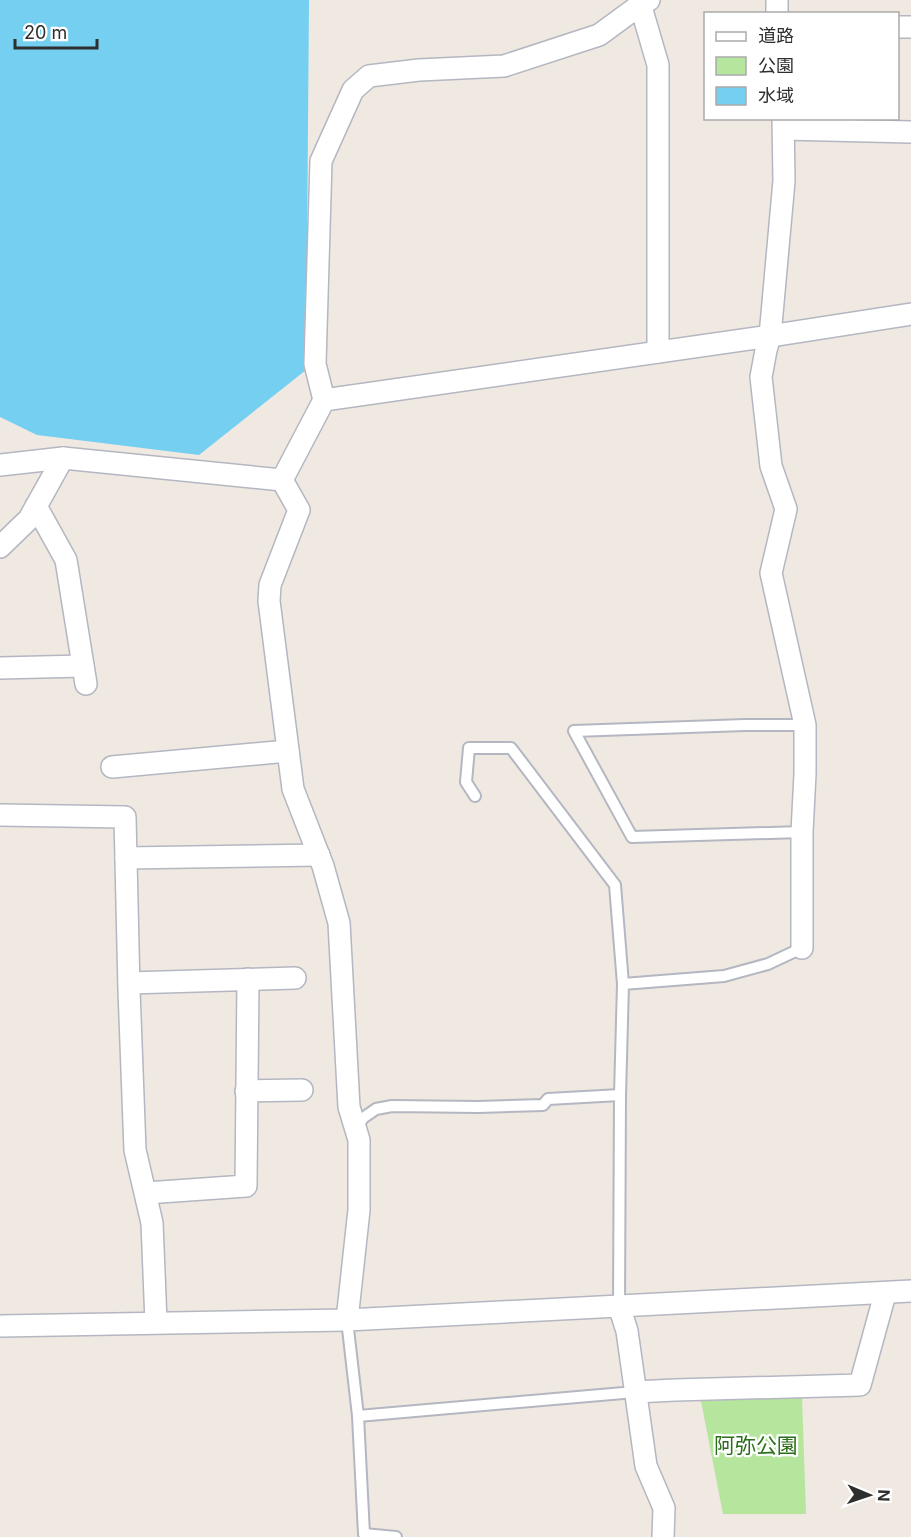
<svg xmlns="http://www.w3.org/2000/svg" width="911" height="1537" viewBox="0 0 911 1537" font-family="Inter,'Noto Sans JP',sans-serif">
<rect width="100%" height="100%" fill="#efe9e1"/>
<polygon fill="#b6e59e" points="802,1397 806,1514 723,1514 701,1401"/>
<polygon fill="#75cff0" points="0,0 309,0 306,370 199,455 37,435 0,417"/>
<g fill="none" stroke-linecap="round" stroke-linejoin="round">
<defs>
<g id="lane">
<polyline points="475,796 466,782 469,748 511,748 615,885 623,984"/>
<polyline points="802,832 632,837 574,731 745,725 805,725"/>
<polyline points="357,1128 363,1118 376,1109 392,1106 478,1107 543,1105 548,1099 620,1095"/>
<polyline points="619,1306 620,1095 623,984 724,976 768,964 802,948"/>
<polyline points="347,1320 358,1416 364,1534 396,1537"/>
<polyline points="358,1416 635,1392"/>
</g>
<g id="street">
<polyline points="639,0 658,65 658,352"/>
<polyline points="777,0 777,14"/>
<polyline points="898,27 911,27"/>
<polyline points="783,118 784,181 770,336 766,350 761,377 771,466 786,509 771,573 805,725 805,774 802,832 802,948"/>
<polyline points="784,129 911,132"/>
<polyline points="324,400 315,364 321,161 353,90 369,76 419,70 504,66 599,35 640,5 649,0"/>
<polyline points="0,465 63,458 282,480 324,400 770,336 911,314"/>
<polyline points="282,480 299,510 270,585 269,601 293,789 323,866 339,923 349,1107 359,1140 359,1210 347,1320"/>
<polyline points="36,506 66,560 86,684"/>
<polyline points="0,547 29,519 63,458"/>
<polyline points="0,668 83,666"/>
<polyline points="112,767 288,751"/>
<polyline points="0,815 125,817 129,990 135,1150 152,1223 156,1322"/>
<polyline points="126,858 319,855"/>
<polyline points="129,983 295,978"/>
<polyline points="246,1091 302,1090"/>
<polyline points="146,1193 246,1186 248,979"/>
<polyline points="619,1306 627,1331 646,1466 664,1508 663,1537"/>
<polyline points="0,1326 347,1320 911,1291"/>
<polyline points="635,1392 675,1390 860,1385 885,1294"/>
</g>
</defs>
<use href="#lane" stroke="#b4b7c1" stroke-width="14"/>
<use href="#street" stroke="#b4b7c1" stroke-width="24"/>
<use href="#lane" stroke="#fff" stroke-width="10"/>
<use href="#street" stroke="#fff" stroke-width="21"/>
</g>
<g text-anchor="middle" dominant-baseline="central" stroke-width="4.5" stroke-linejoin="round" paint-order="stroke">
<g font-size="21" fill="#2c6e1b" stroke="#fff">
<text x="756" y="1445">阿弥公園</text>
</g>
</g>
<rect x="704" y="12" width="195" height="108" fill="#ffffff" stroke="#ababab" stroke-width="1.5"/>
<rect x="716" y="32" width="30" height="9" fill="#ffffff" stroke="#ababab" stroke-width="1.5"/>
<text x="758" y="42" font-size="18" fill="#2e2e2e">道路</text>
<rect x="716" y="57" width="30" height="18" fill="#b6e59e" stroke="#ababab" stroke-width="1.5"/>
<text x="758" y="72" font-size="18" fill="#2e2e2e">公園</text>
<rect x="716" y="87" width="30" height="18" fill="#75cff0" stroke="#ababab" stroke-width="1.5"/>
<text x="758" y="102" font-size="18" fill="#2e2e2e">水域</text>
<g transform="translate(869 1495) rotate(92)" stroke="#ffffff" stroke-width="4.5" paint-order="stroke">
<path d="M0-4.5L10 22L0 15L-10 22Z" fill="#2e2e2e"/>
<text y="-9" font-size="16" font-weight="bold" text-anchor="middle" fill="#2e2e2e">N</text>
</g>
<path d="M15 39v9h82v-9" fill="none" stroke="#2e2e2e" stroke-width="3"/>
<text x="24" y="39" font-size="18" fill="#2e2e2e" stroke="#ffffff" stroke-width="4.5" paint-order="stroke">20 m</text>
</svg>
